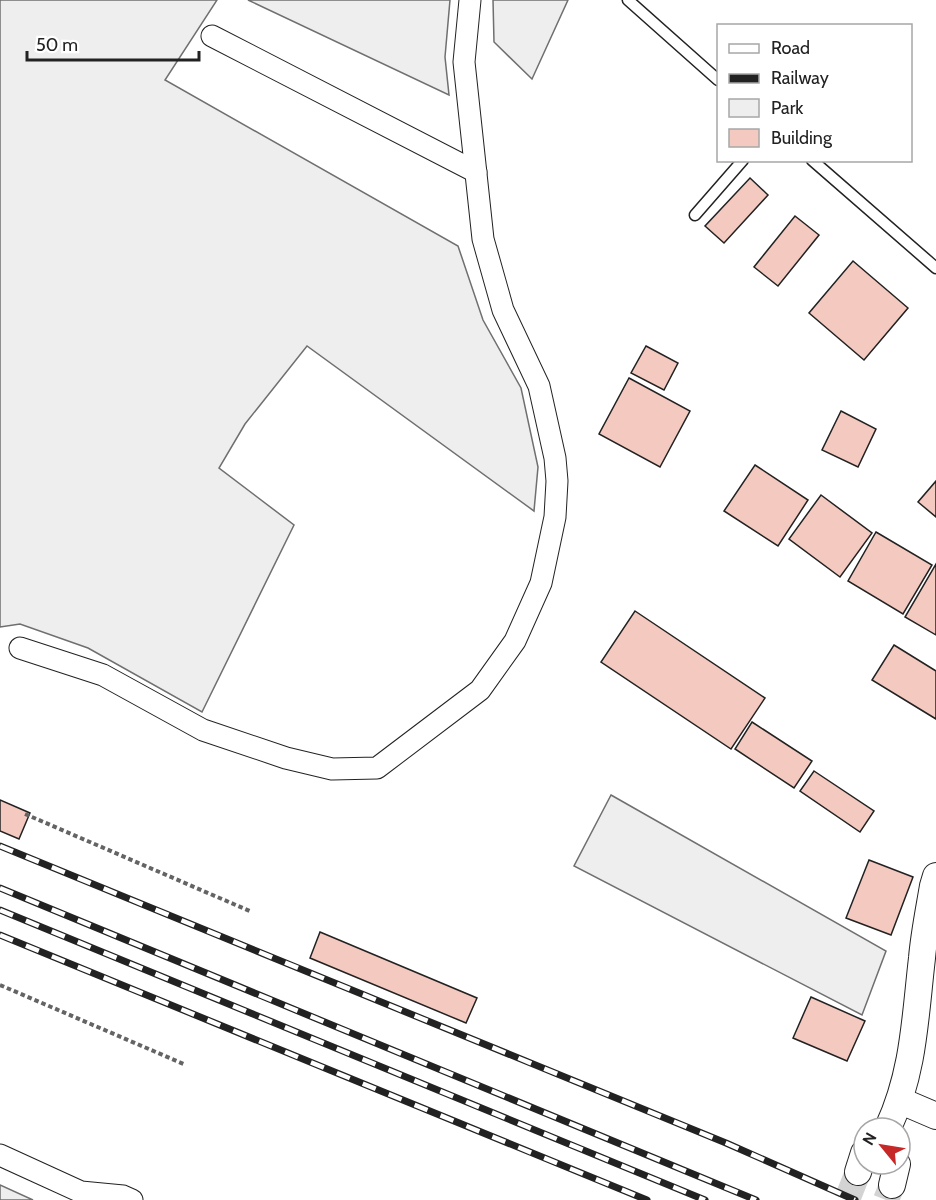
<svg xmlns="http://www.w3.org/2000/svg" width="936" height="1200" viewBox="0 0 936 1200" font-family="Cabin,sans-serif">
<rect width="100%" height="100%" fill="#fff"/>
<g fill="#eee" stroke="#6f6f6f" stroke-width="1.5">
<polygon points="0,0 217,0 165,80 458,246 483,320 521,388 538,467 534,511 307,346 245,424 219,468 294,525 202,712 88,648 20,624 0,627"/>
<polygon points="248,0 450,0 445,57 449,95"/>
<polygon points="493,0 568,0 532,79 494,42"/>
<polygon points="611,795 886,951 862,1015 574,866"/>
<polygon points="0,1185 33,1200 0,1200"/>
</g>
<g fill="#f3c9c0" stroke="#222" stroke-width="1.5">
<polygon points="750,178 768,195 724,243 705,226"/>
<polygon points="795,216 819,235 778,286 754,267"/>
<polygon points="853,261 908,308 864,360 809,313"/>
<polygon points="646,346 678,363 664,390 631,373"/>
<polygon points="629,378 690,411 660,467 599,434"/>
<polygon points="841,411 876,429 858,467 822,450"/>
<polygon points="755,465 808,500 778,546 724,511"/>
<polygon points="936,481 936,517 918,502"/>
<polygon points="821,495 872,533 840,577 789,539"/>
<polygon points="876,532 932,565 903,614 848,581"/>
<polygon points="936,564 936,635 905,617"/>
<polygon points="635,611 765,698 731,749 601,662"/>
<polygon points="894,645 936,671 936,719 872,680"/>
<polygon points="752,722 812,761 794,788 735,749"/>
<polygon points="814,771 874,811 860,832 800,791"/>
<polygon points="0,800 30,813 19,839 0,831"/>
<polygon points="869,860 913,877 891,935 846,918"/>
<polygon points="320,932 477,998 466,1023 310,958"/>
<polygon points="811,997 865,1021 847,1061 793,1038"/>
</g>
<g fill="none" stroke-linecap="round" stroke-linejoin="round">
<g stroke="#d3d3d3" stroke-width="26" stroke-dasharray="26 13" stroke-linecap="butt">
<polyline points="847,1200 858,1172"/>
<polyline points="886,1200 892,1185"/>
</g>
<defs>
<g id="service">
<polyline points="628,0 718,80"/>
<polyline points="812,160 936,268"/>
<polyline points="695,215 743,160"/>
</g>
<g id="minor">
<polyline points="212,36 476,172"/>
<polyline points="20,648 103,675 203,730 286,758 332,769 377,768 480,690 515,641 541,583 555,517 557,481 555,458 539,386 503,310 483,239 464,62 470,0"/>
<polyline points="0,1155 81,1192 123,1196 132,1200"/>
</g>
<g id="tertiary">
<polyline points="901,1101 936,1116"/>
<path d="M888,1128C914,1072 915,1018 922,958C924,934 929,910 933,886L936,876"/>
<polyline points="858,1172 864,1153"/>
<polyline points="892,1185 897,1164"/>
</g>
</defs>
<use href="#service" stroke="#222" stroke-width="13"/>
<use href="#minor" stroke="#222" stroke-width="23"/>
<use href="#tertiary" stroke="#222" stroke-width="28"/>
<g stroke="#646464" stroke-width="4" stroke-dasharray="4.5 3" stroke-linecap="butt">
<polyline points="25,814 252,912"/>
<polyline points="0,985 186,1065"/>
</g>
<use href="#service" stroke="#fff" stroke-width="10"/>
<use href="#minor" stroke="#fff" stroke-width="21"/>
<use href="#tertiary" stroke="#fff" stroke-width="26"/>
<defs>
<g id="rail">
<polyline points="0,846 726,1143 855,1200"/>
<polyline points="0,888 756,1200"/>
<polyline points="0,910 705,1200"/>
<polyline points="0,935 647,1200"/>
</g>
</defs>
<use href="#rail" stroke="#222" stroke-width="7"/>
<use href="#rail" stroke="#fff" stroke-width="4.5" stroke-dasharray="14" stroke-linecap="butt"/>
</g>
<rect x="717" y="24" width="195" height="138" fill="#ffffff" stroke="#a7a7a7" stroke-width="1.5"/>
<rect x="729" y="44" width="30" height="9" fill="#ffffff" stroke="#a7a7a7" stroke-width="1.5"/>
<text x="771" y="54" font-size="18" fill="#222222">Road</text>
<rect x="729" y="74" width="30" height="9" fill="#222222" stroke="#a7a7a7" stroke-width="1.5"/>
<text x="771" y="84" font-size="18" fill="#222222">Railway</text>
<rect x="729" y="99" width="30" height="18" fill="#eeeeee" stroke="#a7a7a7" stroke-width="1.5"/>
<text x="771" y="114" font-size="18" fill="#222222">Park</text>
<rect x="729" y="129" width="30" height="18" fill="#f3c9c0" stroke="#a7a7a7" stroke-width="1.5"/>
<text x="771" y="144" font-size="18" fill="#222222">Building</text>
<g transform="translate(882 1146) rotate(300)"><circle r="28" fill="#ffffff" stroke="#a7a7a7" stroke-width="1.5"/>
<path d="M0-4.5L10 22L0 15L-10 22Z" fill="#c62828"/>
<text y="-9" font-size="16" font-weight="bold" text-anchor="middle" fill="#222222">N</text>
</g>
<path d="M27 51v9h172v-9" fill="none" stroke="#222222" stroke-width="3"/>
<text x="36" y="51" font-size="18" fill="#222222" stroke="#ffffff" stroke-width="4.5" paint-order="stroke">50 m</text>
</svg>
